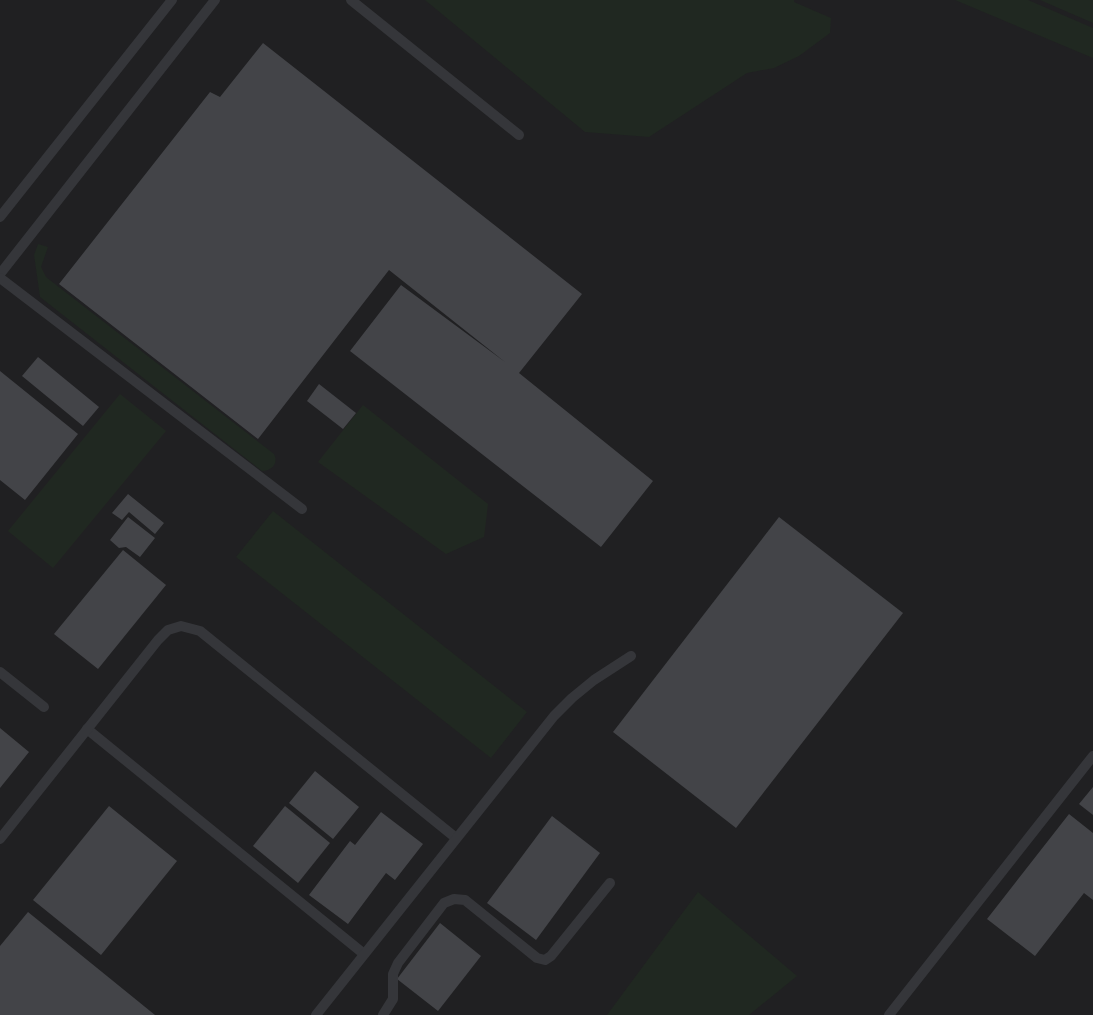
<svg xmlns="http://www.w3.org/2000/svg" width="1093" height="1015" viewBox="0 0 1093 1015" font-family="'Varela Round',sans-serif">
<rect width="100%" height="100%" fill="#141415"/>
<rect fill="#202022" x="0" y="0" width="1093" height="1015"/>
<g fill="#202821">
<polygon points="425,0 794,0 794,2 831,18 830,33 799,56 774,68 747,73 649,137 585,132"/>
<polygon points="955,0 1028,0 1093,28 1093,58"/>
<polygon points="1040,0 1093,0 1093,23"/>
<path d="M38,244L48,247L41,267L46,277L274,454C279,464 271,471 262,471L40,297L34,255Z"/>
<polygon points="120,394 166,431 53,568 8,531"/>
<polygon points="363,405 488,504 484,537 446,554 318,462"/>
<polygon points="273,511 527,712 491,758 236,557"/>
<polygon points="698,892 797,976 749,1015 607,1015"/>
</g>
<g fill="#434448">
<polygon points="263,43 582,294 519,373 653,481 601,547 350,351 401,285 505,362 389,270 258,439 59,284 210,92 220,97"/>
<polygon points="38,357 99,407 83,426 22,376"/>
<polygon points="0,371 78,434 25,500 0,480"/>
<polygon points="319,384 356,413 343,429 307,401"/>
<polygon points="128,494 164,523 155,534 129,512 122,520 112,513"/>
<polygon points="128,517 155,538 140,557 126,547 119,548 110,540"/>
<polygon points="779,517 903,613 736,828 613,732"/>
<polygon points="123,550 166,585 98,669 54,634"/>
<polygon points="0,728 29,752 0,788"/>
<polygon points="315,771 359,807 333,839 289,803"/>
<polygon points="1093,787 1093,815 1079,804"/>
<polygon points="109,806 177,861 101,955 33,900"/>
<polygon points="285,806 330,843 298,883 253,846"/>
<polygon points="381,812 423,844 395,880 386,873 348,924 309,895 350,841 355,845"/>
<polygon points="1069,814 1093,833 1093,900 1084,893 1035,956 987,919"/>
<polygon points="552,816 600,853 536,940 487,903"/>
<polygon points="28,912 155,1015 0,1015 0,946"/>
<polygon points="440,923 481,956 438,1011 397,979"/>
</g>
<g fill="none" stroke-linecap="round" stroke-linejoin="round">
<g stroke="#35363a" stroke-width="10">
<polyline points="351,0 519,135"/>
<polyline points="0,217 172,0"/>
<polyline points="0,274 215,0"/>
<polyline points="0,278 302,509"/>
<polyline points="0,672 44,707"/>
<polyline points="87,729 364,954"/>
<polyline points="0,839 158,640 168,630 181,626 200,631 456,838"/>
<polyline points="316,1015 554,716 572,698 594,680 631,656"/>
<polyline points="383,1015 393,999 393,974 398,963 444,903 454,899 465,900 537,958 545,960 551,956 610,883"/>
<polyline points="889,1015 1093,756"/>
</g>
</g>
</svg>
